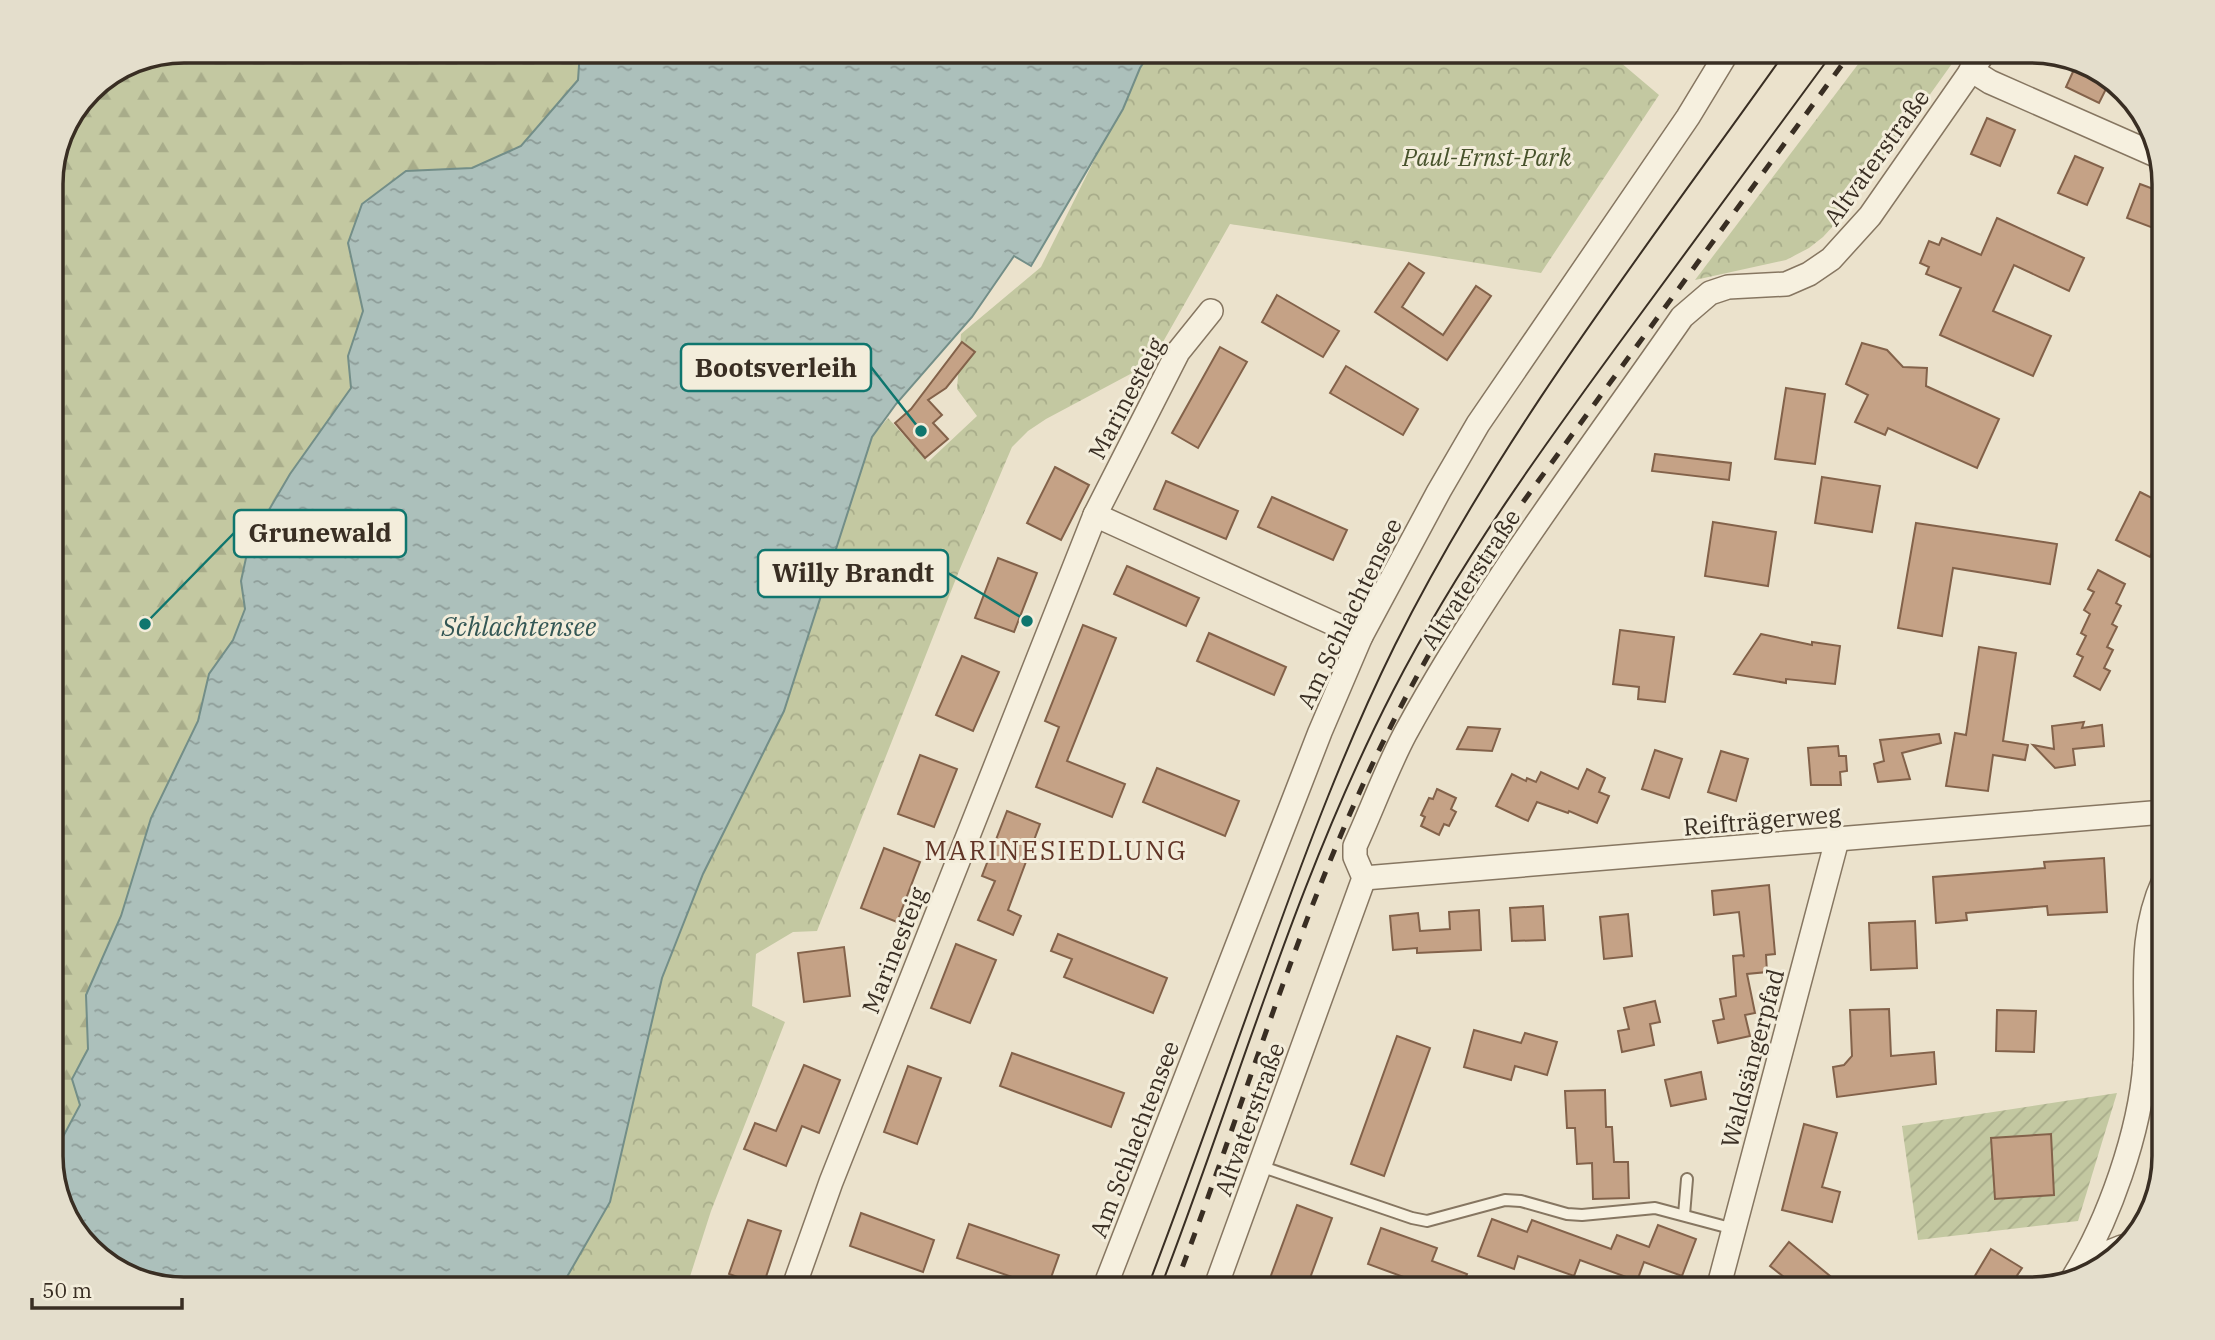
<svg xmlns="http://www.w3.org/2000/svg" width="2215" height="1340" viewBox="0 0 2215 1340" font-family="'IBM Plex Serif',serif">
<defs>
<pattern id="forest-firs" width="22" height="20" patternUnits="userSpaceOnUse" patternTransform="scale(1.75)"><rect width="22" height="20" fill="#c3c8a1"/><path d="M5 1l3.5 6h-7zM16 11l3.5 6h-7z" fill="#a8ac8a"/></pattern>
<pattern id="park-crowns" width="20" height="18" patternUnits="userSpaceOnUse" patternTransform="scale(1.75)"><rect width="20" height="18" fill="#c3c8a1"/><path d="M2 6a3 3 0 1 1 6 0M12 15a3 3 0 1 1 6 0" fill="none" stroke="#a8ac8a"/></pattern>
<pattern id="garden-furrows" width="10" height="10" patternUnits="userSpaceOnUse" patternTransform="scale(1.75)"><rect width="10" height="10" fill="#c3c8a1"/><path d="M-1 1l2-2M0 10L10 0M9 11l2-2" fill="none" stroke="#a8ac8a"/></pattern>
<pattern id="water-ripples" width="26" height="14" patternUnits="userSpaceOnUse" patternTransform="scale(1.75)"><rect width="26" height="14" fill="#acc0bb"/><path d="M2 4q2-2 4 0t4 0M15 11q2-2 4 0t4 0" fill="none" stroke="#8d9c98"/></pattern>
</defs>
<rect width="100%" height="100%" fill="#ebe2cc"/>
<polygon fill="url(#forest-firs)" points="184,51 580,51 578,80 521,146 472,168 406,171 348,243 363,311 348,356 351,388 290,474 241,581 245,609 233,640 210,674 198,721 151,818 121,916 86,995 88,1049 72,1079 80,1104 58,1146 52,1168 51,176 90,90 134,61"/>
<g fill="url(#park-crowns)">
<polygon points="1151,51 1607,51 1659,95 1541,273 1230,224 1151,363 1046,419 1028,431 1012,447 959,571 817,931 793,932 756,954 752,1006 785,1022 711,1211 686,1289 560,1289 610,1202 662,978 703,874 784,711 872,437 888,418 928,462 977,416 957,389 961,334 1041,267 1140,68"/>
<polygon points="1868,51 1961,51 1846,212 1823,237 1809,248 1786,260 1695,280"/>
</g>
<polygon fill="url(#garden-furrows)" points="2117,1093 2078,1221 1918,1240 1902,1126"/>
<polygon fill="url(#water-ripples)" stroke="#738e88" stroke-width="2" points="580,51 1151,51 1140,68 1123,109 1031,266 1014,256 972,317 896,404 872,437 784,711 703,874 662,978 610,1202 560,1289 184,1289 117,1271 69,1223 52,1168 58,1146 80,1105 72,1079 88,1049 86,995 121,916 151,818 198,721 209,674 233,640 245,609 241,581 249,544 290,474 351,388 348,356 363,311 348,243 362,204 406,171 472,168 521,146 578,80"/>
<g fill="#c5a286" stroke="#83624a" stroke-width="2">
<polygon points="2077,63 2098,69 2110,81 2099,103 2066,87"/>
<polygon points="1987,118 2015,130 2000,166 1971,154"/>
<polygon points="2075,156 2103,168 2087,205 2058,193"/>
<polygon points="2140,184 2164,193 2164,207 2156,229 2127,218"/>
<polygon points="1997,218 2084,258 2069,291 2014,265 1993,311 2051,336 2033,376 1940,335 1961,288 1926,274 1929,267 1920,263 1929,241 1939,245 1942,238 1981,255"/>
<polygon points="1409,263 1424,273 1402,307 1443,335 1476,286 1491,296 1447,360 1375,312"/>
<polygon points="1277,295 1339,331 1323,357 1262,322"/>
<polygon points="962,342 975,352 946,388 928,400 942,415 933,423 948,439 925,458 895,423 911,409"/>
<polygon points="1862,343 1887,350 1903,367 1927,368 1926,386 1999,419 1977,468 1888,428 1885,435 1855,422 1868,395 1846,384"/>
<polygon points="1220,347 1247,362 1198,448 1172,433"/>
<polygon points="1346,366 1418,409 1403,435 1330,393"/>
<polygon points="1786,388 1825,394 1815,464 1775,459"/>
<polygon points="1655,454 1731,463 1729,480 1652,471"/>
<polygon points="1055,467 1089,485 1061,540 1027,523"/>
<polygon points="1822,477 1880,486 1872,532 1815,523"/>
<polygon points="1166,481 1238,511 1226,539 1154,509"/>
<polygon points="2140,492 2164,504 2164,528 2150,557 2116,540"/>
<polygon points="1272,497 1347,530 1333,560 1258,527"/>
<polygon points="1713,522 1776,532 1768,586 1705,576"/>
<polygon points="1916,523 2057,544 2050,584 1953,568 1942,636 1898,628"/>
<polygon points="998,558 1037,573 1014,632 975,618"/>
<polygon points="1127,566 1199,598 1186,626 1114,594"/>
<polygon points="2098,570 2125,584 2116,603 2121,606 2112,624 2117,627 2107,647 2113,650 2104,668 2110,671 2100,690 2074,676 2083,657 2077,654 2086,636 2081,633 2090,614 2084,610 2094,592 2088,589"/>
<polygon points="1083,625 1116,638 1067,761 1125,784 1112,817 1036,787 1059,727 1045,721"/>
<polygon points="1620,630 1674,637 1665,702 1638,699 1639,687 1613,684"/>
<polygon points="1209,633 1286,667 1274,695 1197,661"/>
<polygon points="1761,634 1812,645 1812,642 1840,646 1835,684 1786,679 1786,683 1734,674"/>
<polygon points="1979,647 2016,653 2003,741 2028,745 2025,760 1993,755 1988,791 1946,786 1955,733 1966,735"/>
<polygon points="962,656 999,672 973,731 936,715"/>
<polygon points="2084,722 2082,728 2102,725 2104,746 2073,749 2075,765 2055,768 2033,745 2054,749 2052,726"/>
<polygon points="1468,727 1500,729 1492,751 1457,749"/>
<polygon points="1939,734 1941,743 1902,753 1910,779 1878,782 1874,764 1884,761 1880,740"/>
<polygon points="1838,746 1839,756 1846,756 1847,771 1840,772 1841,785 1811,785 1808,748"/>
<polygon points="1655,750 1682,759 1669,798 1642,789"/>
<polygon points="1721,751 1748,759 1736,801 1708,792"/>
<polygon points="920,755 957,769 934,827 898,814"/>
<polygon points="1157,768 1239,801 1225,836 1143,802"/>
<polygon points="1587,769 1605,778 1599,792 1609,796 1597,823 1569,811 1568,813 1537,802 1528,821 1496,806 1512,774 1526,781 1527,778 1536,782 1541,772 1578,789"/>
<polygon points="1437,789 1456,798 1451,809 1456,812 1449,826 1444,824 1439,835 1421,826 1425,817 1421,815 1429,798 1433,799"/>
<polygon points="1007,811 1040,824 1008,910 1021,916 1013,935 978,920 995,881 982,876"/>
<polygon points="884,848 920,862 897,922 861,908"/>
<polygon points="2104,858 2107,912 2048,915 2047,906 1966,913 1967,920 1936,923 1933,877 2045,868 2044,862"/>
<polygon points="1769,885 1775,954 1766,955 1767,972 1747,974 1755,1013 1745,1015 1750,1036 1718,1043 1713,1021 1724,1019 1720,999 1736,996 1733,956 1743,955 1744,957 1739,912 1714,915 1712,891"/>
<polygon points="1543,906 1545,940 1512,941 1510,908"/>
<polygon points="1479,910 1481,950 1417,953 1417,948 1393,950 1390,916 1418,913 1420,931 1450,929 1449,912"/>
<polygon points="1628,914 1632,956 1604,959 1600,917"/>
<polygon points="1915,921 1917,968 1871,970 1869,923"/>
<polygon points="1058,934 1167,978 1153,1013 1064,977 1072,959 1051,951"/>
<polygon points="956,944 996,960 970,1023 931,1008"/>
<polygon points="844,947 850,996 804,1002 798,953"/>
<polygon points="1655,1001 1660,1022 1650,1024 1654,1045 1622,1052 1618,1031 1629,1029 1624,1008"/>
<polygon points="1889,1009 1891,1056 1934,1052 1936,1084 1837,1097 1833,1067 1844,1065 1852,1056 1850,1010"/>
<polygon points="1997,1010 2036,1011 2034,1052 1996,1051"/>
<polygon points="1474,1030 1521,1043 1525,1033 1557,1042 1547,1075 1515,1066 1511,1080 1464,1067"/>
<polygon points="1397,1036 1430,1048 1384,1176 1351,1164"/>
<polygon points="1012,1053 1124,1093 1111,1127 1000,1086"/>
<polygon points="804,1065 840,1080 819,1133 802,1126 786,1166 744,1149 755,1123 776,1131"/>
<polygon points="908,1066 941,1078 917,1144 884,1132"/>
<polygon points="1701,1072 1706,1099 1671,1106 1665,1080"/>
<polygon points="1605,1090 1606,1127 1612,1127 1614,1162 1628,1162 1629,1198 1593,1199 1592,1163 1577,1164 1575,1128 1567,1128 1565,1091"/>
<polygon points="1804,1124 1837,1133 1822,1187 1840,1192 1832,1222 1782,1210"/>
<polygon points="2051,1134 2054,1195 1995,1199 1991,1138"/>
<polygon points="1297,1205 1332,1218 1306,1289 1266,1289"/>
<polygon points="861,1213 934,1240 923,1272 850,1246"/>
<polygon points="1492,1219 1527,1232 1532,1220 1611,1249 1617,1235 1649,1247 1658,1225 1696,1239 1682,1276 1644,1262 1637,1281 1580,1260 1574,1276 1518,1256 1514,1269 1478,1256"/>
<polygon points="748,1220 781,1231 763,1286 729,1274"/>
<polygon points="969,1224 1059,1255 1047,1289 957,1258"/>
<polygon points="1381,1228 1437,1248 1432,1261 1467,1274 1461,1289 1421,1289 1423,1284 1368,1264"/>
<polygon points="1789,1242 1830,1276 1820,1289 1799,1289 1770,1266"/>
<polygon points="1991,1249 2022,1268 2008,1289 1967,1289"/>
</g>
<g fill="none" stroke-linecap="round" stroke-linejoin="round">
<defs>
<g id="lane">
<polyline points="1260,1166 1412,1218 1427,1221 1505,1200 1521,1201 1567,1214 1582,1215 1655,1208 1734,1229"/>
<polyline points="1684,1215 1687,1179"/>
</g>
<g id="street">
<polyline points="1971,70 1990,82 2158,156"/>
<polyline points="1095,515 1361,636"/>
<polyline points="1364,878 2164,812"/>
<polyline points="2145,1062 2159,1067 2164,1082"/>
<polyline points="2091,1248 2107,1253 2122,1247"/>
<path d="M2073,1278C2109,1220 2140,1132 2145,1063C2150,996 2135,944 2164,880"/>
<polyline points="793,1289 831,1182 1095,515 1178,352 1211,311"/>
<polyline points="1104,1289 1320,732 1361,636 1439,491 1478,424 1688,117 1728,51"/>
<path d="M1215,1289L1364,878L1355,857V846C1372,809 1386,770 1405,734C1485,587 1587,454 1682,317L1710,293L1728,287L1786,284L1809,274L1831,259L1870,216L1985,51"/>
<polyline points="1718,1289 1837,840"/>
</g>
</defs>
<use href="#lane" stroke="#867661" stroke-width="14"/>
<use href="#street" stroke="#867661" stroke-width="26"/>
<use href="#lane" stroke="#f6f0df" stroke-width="10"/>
<use href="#street" stroke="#f6f0df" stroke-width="23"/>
<g stroke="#392e23" stroke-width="2">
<path d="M1147,1289C1190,1177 1229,1064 1270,951C1307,848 1346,744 1395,645C1501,433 1649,244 1786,51"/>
<path d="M1160,1289C1237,1090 1295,881 1393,691C1460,561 1545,444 1631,327C1699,235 1767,143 1834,51"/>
</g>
<path stroke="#392e23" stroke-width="5" stroke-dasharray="12 12" stroke-linecap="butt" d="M1174,1289C1245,1105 1299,911 1387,734C1425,657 1469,584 1515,513L1852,51"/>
</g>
<g text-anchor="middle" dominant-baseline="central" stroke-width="6" stroke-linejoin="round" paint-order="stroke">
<g font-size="24" font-style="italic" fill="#48532c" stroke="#f3eddb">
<text x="1487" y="157">Paul-Ernst-Park</text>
</g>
<g font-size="24" fill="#392e23" stroke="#f3eddb">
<text transform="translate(1876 157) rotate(-54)">Altvaterstraße</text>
<text transform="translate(1126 398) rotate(-62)">Marinesteig</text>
<text transform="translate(1470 579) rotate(-57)">Altvaterstraße</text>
<text transform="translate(1349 613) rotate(-64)">Am Schlachtensee</text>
<text transform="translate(1762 820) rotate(-5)">Reifträgerweg</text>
<text transform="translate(894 950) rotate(-68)">Marinesteig</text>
<text transform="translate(1752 1058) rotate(-75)">Waldsängerpfad</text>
<text transform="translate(1249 1119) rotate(-70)">Altvaterstraße</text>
<text transform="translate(1134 1139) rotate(-69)">Am Schlachtensee</text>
</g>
<g font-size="26" font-style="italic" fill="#345755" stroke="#f3eddb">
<text x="519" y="626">Schlachtensee</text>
</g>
<g font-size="26" letter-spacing="2" fill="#613527" stroke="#f3eddb">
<text x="1056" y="850">MARINESIEDLUNG</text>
</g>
</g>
<path d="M0 0H2215V1340H0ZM184 63H2031A121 121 0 0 1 2152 184V1156A121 121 0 0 1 2031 1277H184A121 121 0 0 1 63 1156V184A121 121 0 0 1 184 63Z" fill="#e4decc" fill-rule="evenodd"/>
<path fill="none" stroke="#392e23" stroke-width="3.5" d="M184 63H2031A121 121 0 0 1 2152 184V1156A121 121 0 0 1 2031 1277H184A121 121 0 0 1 63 1156V184A121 121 0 0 1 184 63Z"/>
<path fill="none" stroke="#0f766e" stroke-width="2.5" d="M921 431L871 367M145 624L234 533M1027 621L948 573"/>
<g fill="#0f766e" stroke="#f3eddb" stroke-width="2.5">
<circle cx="921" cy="431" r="7"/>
<circle cx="145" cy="624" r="7"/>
<circle cx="1027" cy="621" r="7"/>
</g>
<g fill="#f3eddb" stroke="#0f766e" stroke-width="2.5">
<rect x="681" y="344" width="190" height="47" rx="7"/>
<rect x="234" y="510" width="172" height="47" rx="7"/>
<rect x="758" y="550" width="190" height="47" rx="7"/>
</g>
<g font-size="26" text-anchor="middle" font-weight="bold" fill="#392e23">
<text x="776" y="377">Bootsverleih</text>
<text x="320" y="542">Grunewald</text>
<text x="853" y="582">Willy Brandt</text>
</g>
<path d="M32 1298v10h150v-10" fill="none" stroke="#392e23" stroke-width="3.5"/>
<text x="42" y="1298" font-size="21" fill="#392e23" stroke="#f3eddb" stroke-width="5" paint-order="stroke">50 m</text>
</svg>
